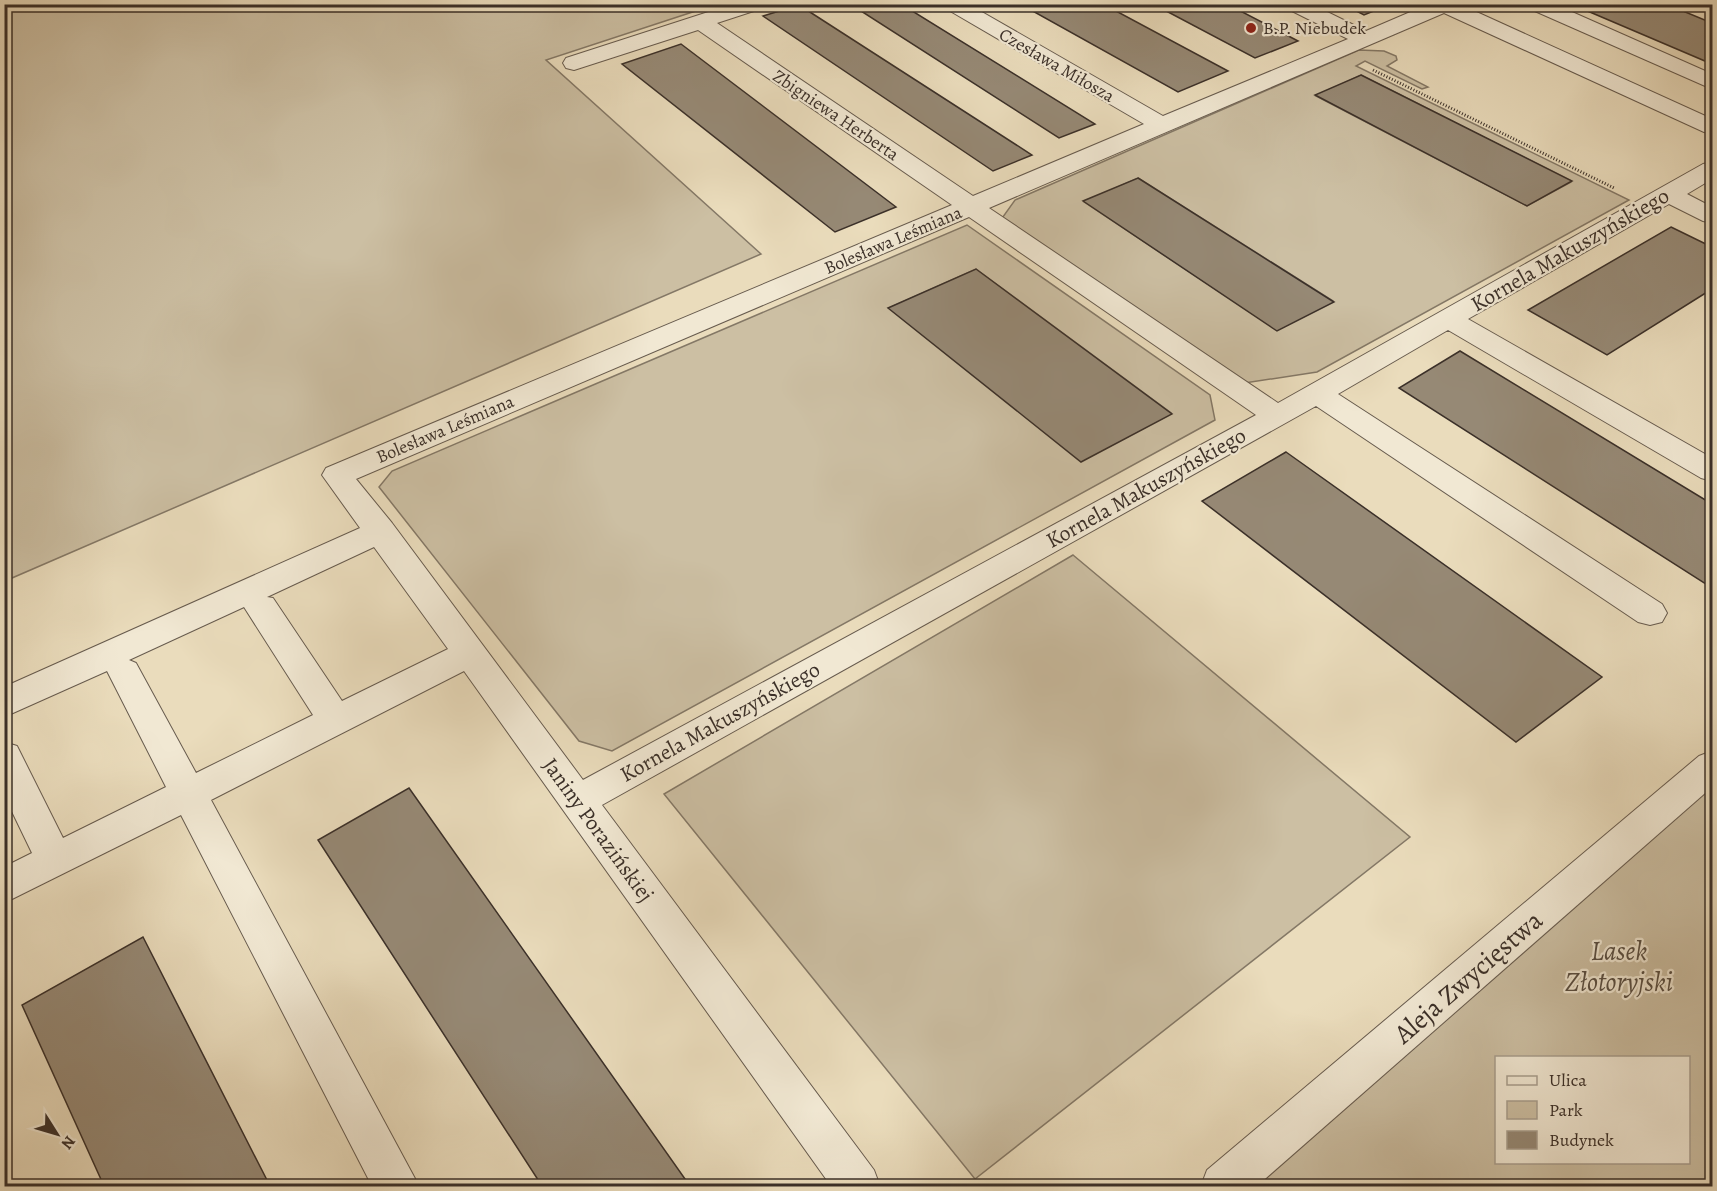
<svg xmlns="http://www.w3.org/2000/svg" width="1717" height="1191" viewBox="0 0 1717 1191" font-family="Alegreya,serif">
<rect width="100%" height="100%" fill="#eadcbc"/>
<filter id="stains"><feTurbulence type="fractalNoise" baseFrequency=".00333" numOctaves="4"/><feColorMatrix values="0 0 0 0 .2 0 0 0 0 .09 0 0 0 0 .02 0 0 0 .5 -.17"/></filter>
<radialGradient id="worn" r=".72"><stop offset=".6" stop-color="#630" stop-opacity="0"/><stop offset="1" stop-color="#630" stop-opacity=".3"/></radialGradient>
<g fill="#ccbfa3" stroke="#847866" stroke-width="1.5" fill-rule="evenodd">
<polygon points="5,4 714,5 546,60 761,254 5,581"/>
<path d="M1359,50L1384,51L1396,56L1397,60L1387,66L1428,87L1422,89L1365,61L1356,66L1629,200L1317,372L1238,384L1000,221L1015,200ZM1361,75L1571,181V182L1527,206L1316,96ZM1138,178L1333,301V302L1277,330L1084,202Z"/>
<path d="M967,225L1210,395L1215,420L612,751L579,741L379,487L392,471ZM976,269L1171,413V414L889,308Z"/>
<polygon points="1073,555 1410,837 975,1179 664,794"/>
<path d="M1712,766V1186H1202L1574,885ZM1496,1058H1688V1162H1496Z"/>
</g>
<g fill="#968975" stroke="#3b3029" stroke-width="1.5">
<polygon points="850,4 901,4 1095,124 1059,138"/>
<polygon points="1020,4 1103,4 1228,71 1178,92"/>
<polygon points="1153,4 1227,4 1298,41 1255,58"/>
<polygon points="1343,4 1391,4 1364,15"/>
<polygon points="1571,4 1666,4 1712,23 1712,64"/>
<polygon points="799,5 1032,155 993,171 763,16"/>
<polygon points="681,44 896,207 835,232 622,64"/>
<polygon points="1361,75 1572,181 1527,206 1315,95"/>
<polygon points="1138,178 1334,302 1277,331 1083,201"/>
<polygon points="1671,227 1712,247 1712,289 1607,355 1528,310"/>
<polygon points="976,269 1172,414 1081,462 888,308"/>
<polygon points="1460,351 1712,504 1712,588 1399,388"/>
<polygon points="1286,452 1602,677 1516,742 1202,501"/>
<polygon points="409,788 690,1186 542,1186 318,840"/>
<polygon points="143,937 270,1186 104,1186 22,1005"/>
</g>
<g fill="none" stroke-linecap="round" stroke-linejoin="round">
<defs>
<g id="minor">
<path d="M733,4H766L763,8L717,23L973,196L1144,124L945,8L942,4H968L1163,116L1348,39L1286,8L1283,4H1311L1366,31L1429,4H1459L1712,119V134L1704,132L1444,13L989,208L1278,403L1703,164L1712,162V179L1687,194L1712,207V223L1703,221L1669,204L1468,319L1712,458V481L1701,478L1448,330L1338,394L1662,604L1667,613L1662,622L1650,625L1638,622L1316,406L602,805L874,1170L880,1186H831L464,671L211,800L419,1186H372L181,815L4,903V867L32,853L4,795V742L17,746L63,838L166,787L107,671L4,717V687L360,528L322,475L326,468L952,205L698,30L574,70L566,68L563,63L566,58ZM969,217L1256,415L583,780L392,523L356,479ZM374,547L448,649L342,701L273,598L267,597ZM244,607L313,715L196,773L136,663L129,660Z"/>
<polygon points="1525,4 1554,4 1712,74 1712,89 1528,8"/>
<polygon points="1712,751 1712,787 1257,1186 1201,1186 1207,1170 1699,756"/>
</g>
</defs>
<use href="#minor" stroke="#675b4e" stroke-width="2"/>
<polyline stroke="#3b3029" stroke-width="3" stroke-dasharray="1 2" stroke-linecap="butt" points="1373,70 1614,188"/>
<use href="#minor" fill="#f1e8d3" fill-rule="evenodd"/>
</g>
<circle fill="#8f2418" stroke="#f1e8d3" stroke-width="2" cx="1251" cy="28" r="6"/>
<g text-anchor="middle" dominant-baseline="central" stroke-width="4.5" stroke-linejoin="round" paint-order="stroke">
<g font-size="18" fill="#3b3029" stroke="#f1e8d3" text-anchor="start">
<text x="1263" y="28">B.P. Niebudek</text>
</g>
<g font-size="18" fill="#3b3029" stroke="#f1e8d3">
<text transform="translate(1057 65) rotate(30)">Czesława Miłosza</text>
<text transform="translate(836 115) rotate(34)">Zbigniewa Herberta</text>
<text transform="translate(893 240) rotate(-23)">Bolesława Leśmiana</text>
<text transform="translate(445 429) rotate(-23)">Bolesława Leśmiana</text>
</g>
<g font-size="22" fill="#3b3029" stroke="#f1e8d3">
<text transform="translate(1570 250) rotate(-30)">Kornela Makuszyńskiego</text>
<text transform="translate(1146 488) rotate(-29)">Kornela Makuszyńskiego</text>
<text transform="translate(720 722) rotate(-29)">Kornela Makuszyńskiego</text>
<text transform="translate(598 830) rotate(54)">Janiny Porazińskiej</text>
</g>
<g font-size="27" font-style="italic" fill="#584d41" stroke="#f1e8d3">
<text x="1619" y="951">Lasek<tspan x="1619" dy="31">Złotoryjski</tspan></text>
</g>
<g font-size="27" fill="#3b3029" stroke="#f1e8d3">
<text transform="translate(1468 977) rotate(-41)">Aleja Zwycięstwa</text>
</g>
</g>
<rect width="1717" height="1191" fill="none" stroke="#eadcbc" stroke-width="24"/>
<rect x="6" y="6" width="1705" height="1179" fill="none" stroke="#3b3029" stroke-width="3"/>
<rect x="12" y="12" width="1693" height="1167" fill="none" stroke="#3b3029" stroke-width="1.5"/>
<rect x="1495" y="1056" width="195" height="108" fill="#f1e8d3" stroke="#a89e8f" stroke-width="1.5"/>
<rect x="1507" y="1076" width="30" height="9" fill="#f1e8d3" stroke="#a89e8f" stroke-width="1.5"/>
<text x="1549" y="1086" font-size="18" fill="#3b3029">Ulica</text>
<rect x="1507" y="1101" width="30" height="18" fill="#ccbfa3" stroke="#a89e8f" stroke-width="1.5"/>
<text x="1549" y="1116" font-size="18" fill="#3b3029">Park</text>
<rect x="1507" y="1131" width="30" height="18" fill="#968975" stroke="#a89e8f" stroke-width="1.5"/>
<text x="1549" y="1146" font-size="18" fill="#3b3029">Budynek</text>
<g transform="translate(57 1134) rotate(127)" stroke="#f1e8d3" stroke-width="4.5" paint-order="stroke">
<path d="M0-4.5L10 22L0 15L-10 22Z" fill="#3b3029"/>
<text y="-9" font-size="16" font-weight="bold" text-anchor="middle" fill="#3b3029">N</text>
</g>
<rect width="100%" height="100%" filter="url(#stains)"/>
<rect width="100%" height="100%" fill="url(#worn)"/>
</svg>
